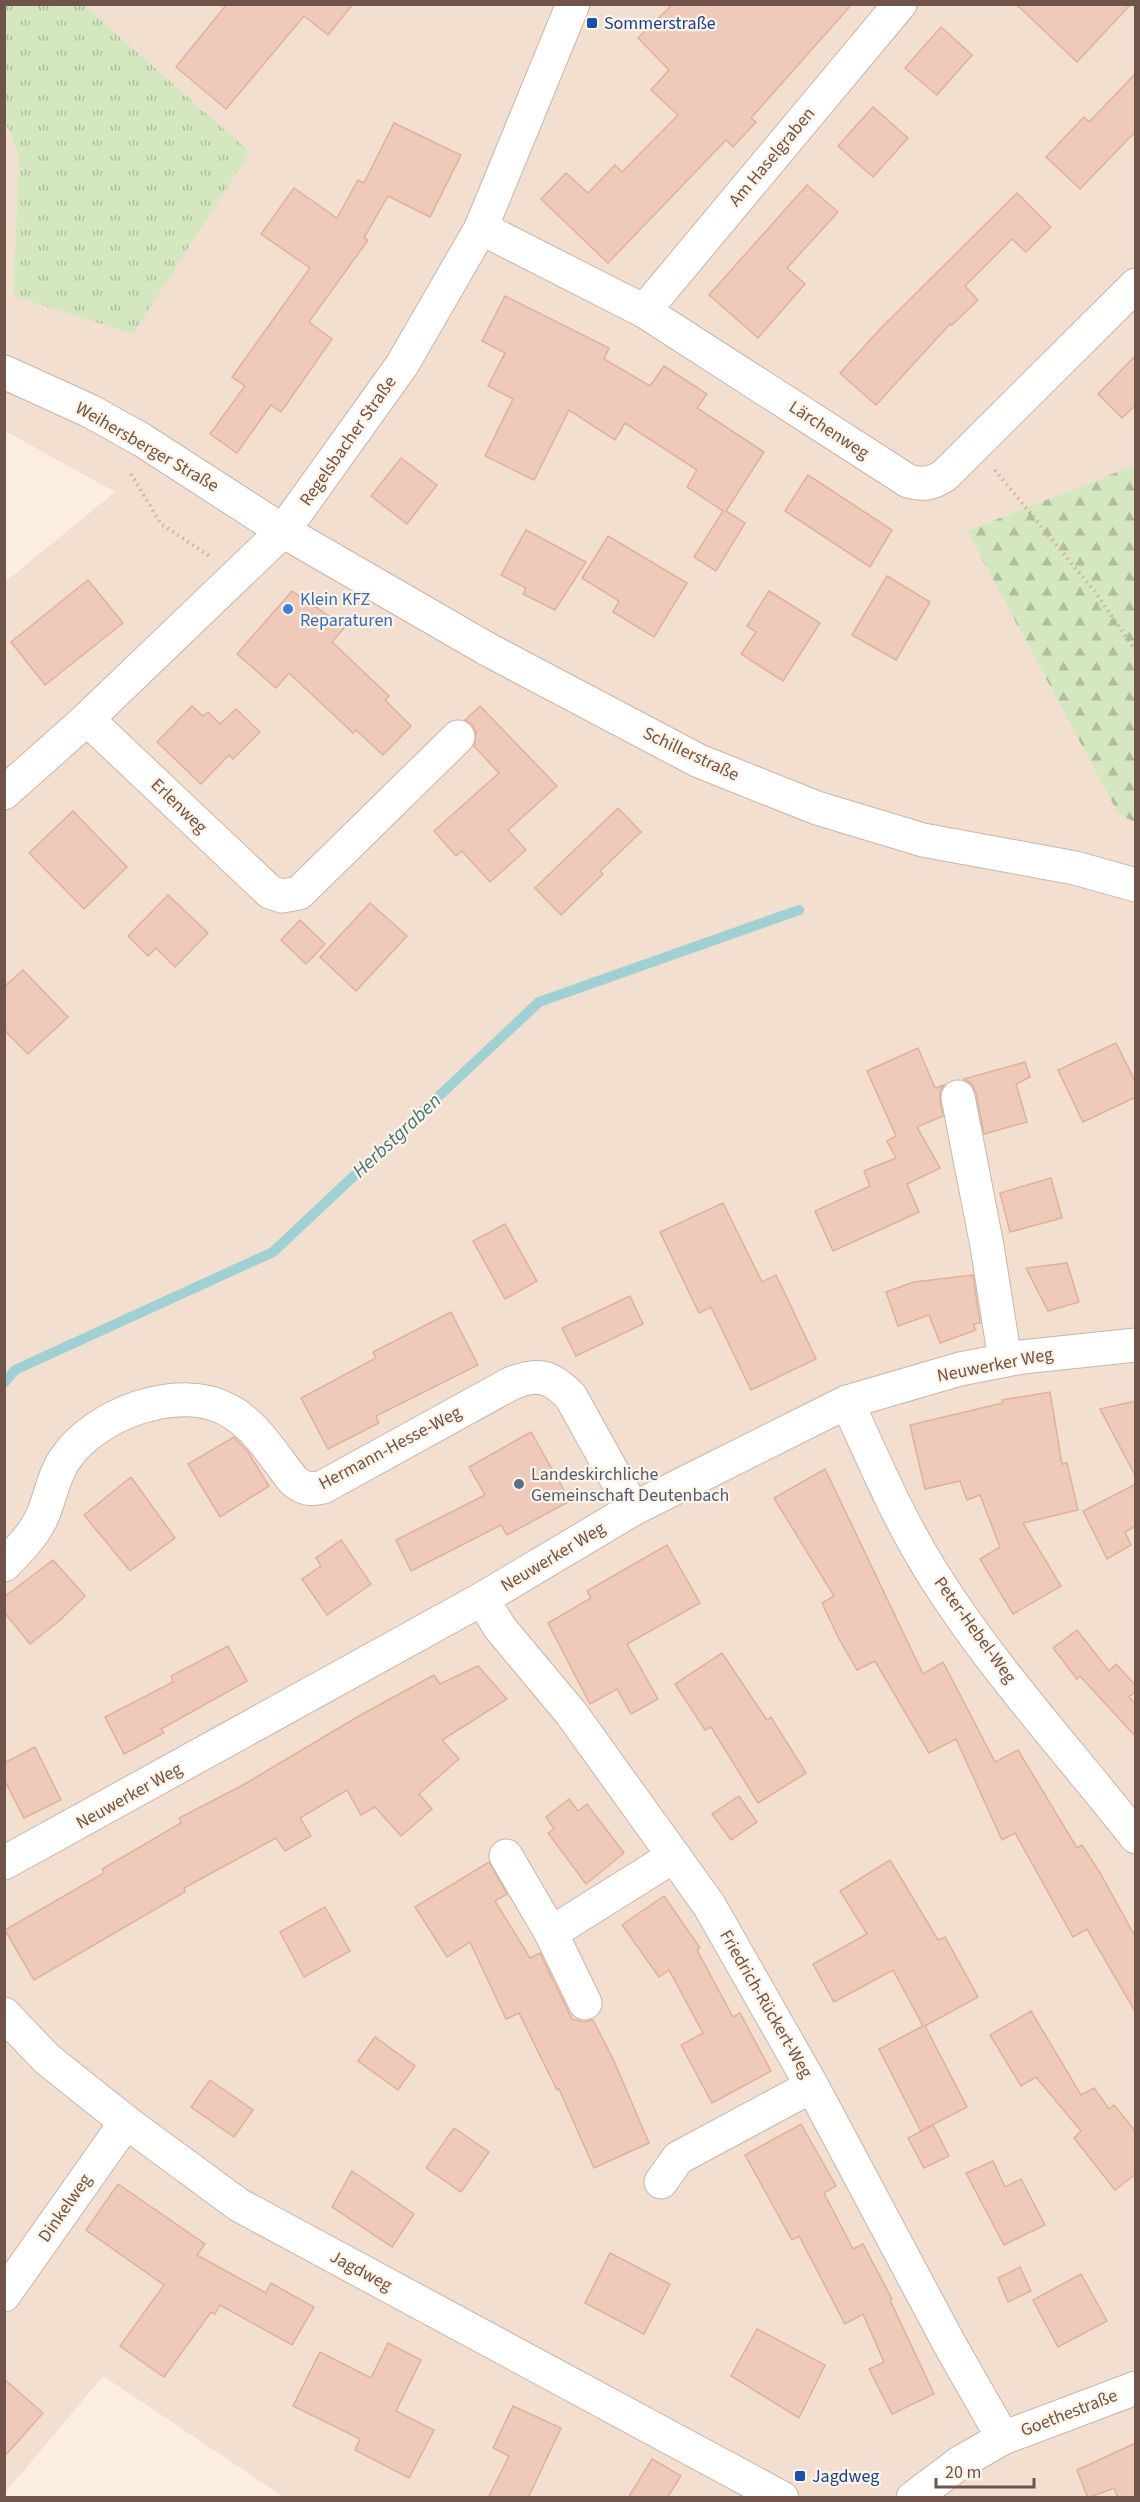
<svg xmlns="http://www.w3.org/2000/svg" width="1140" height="2502" viewBox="0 0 1140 2502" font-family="'Source Sans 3',sans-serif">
<defs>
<pattern id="grass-tufts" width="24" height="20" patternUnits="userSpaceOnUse" patternTransform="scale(1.5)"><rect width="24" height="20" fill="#d4e7c1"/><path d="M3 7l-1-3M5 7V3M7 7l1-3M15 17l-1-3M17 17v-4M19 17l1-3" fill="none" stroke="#b0be9f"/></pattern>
<pattern id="forest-firs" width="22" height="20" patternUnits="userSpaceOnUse" patternTransform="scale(1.5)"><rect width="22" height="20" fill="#d4e7c1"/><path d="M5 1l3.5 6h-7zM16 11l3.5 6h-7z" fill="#b0be9f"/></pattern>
</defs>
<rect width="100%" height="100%" fill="#fbeee1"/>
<polygon fill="#f2dfd0" points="84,5 1135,5 1135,465 967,531 1119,815 1135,822 1135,2497 284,2497 103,2376 5,2493 5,582 115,492 5,431 4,121 19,155 13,296 250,152"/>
<polygon fill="url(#grass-tufts)" points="4,5 84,5 250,152 133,334 13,296 19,156 5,121"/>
<polygon fill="url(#forest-firs)" points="1135,465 1135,822 1119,815 967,531"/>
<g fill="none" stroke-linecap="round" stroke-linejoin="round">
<polyline stroke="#9ed0d4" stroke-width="10" points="4,1383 15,1370 273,1252 539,1002 799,910"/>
</g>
<g fill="#efcaba" stroke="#e0b09b" stroke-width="1.5">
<polygon points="227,4 353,4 328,35 304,16 226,109 176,67"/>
<polygon points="673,4 852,4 751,118 756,122 733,147 726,140 608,263 541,199 566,173 588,193 615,165 622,172 678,115 651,90 669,70 638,38"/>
<polygon points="1016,4 1131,4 1077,62"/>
<polygon points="941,27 972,55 937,95 905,68"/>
<polygon points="1136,73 1136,131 1080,189 1046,157 1084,117 1089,122"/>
<polygon points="873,107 908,138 873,177 838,146"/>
<polygon points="394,123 461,155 430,217 388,196 364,238 368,240 309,322 332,339 281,412 271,405 237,453 210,434 245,386 232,377 310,268 261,234 294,188 337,218 358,180 364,183"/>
<polygon points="807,185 838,212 787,268 805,284 758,338 709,295"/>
<polygon points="1017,193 1051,227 1026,252 1012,239 965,286 978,300 952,325 950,324 876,405 840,373 882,327"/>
<polygon points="505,296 609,348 604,359 650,386 664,366 707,394 697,408 764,452 726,511 745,523 716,571 694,557 723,511 687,487 697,470 625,423 615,440 569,410 534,480 485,456 513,399 488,386 505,353 482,341"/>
<polygon points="1136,355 1136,405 1122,418 1098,394"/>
<polygon points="401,458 437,485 407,524 371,496"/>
<polygon points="808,475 892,530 870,567 785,511"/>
<polygon points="526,530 586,562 555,610 523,594 526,588 501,575"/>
<polygon points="608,536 687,583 654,637 613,612 619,601 582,578"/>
<polygon points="887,576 930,602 896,660 852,635"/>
<polygon points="88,580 123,623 45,685 11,642"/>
<polygon points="292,591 345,627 332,642 389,696 385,700 411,726 383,755 356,730 353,733 289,673 276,688 237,654"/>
<polygon points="769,591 820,623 783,681 741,654 756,632 747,626"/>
<polygon points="192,706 203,716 208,712 220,724 236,709 260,732 233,759 229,755 201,784 157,742"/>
<polygon points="480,706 557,786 508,830 526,850 490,882 462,851 456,856 434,831 499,773 474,746 476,732 472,724 465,720"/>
<polygon points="618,808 641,832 600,871 603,874 561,915 535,888"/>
<polygon points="73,811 127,867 84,909 29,853"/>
<polygon points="168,895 208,933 175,967 156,948 148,956 128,936"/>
<polygon points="370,903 407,936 356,991 320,957"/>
<polygon points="300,920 325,944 306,964 281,940"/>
<polygon points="23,970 68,1017 28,1054 4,1030 4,987"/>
<polygon points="1116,1043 1136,1083 1136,1097 1083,1122 1058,1070"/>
<polygon points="918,1048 935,1088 944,1085 940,1091 940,1100 943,1116 917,1127 940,1168 907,1184 919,1212 833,1251 815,1211 870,1186 864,1171 896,1158 887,1141 896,1136 867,1071"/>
<polygon points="1025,1062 1030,1077 1016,1084 1027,1122 984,1134 976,1093 972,1084 964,1079"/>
<polygon points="1051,1178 1062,1218 1010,1232 1000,1193"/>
<polygon points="723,1203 762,1282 776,1275 816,1359 751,1390 711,1307 699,1313 660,1232"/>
<polygon points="505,1224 537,1281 505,1299 473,1241"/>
<polygon points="1067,1263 1079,1302 1048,1311 1026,1268"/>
<polygon points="973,1275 980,1323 973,1324 976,1330 940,1343 929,1315 898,1326 886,1292 914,1282"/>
<polygon points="630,1296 643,1324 576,1356 562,1328"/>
<polygon points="451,1312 478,1365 376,1416 379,1423 328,1449 301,1398 376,1358 373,1352"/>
<polygon points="1050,1392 1062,1464 1067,1463 1078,1510 1023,1523 1061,1586 1013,1614 980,1559 1000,1547 980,1495 967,1500 960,1481 925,1489 910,1425 1003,1403 1002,1400"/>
<polygon points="1136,1401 1136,1477 1100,1409"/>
<polygon points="531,1432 570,1501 507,1535 501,1525 411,1571 396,1540 485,1495 469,1467"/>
<polygon points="234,1437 248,1452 269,1486 220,1517 188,1464"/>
<polygon points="825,1469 923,1674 943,1662 995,1762 1018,1750 1077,1848 1082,1845 1100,1873 1136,1938 1136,2013 1087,1929 1073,1937 1015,1833 1002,1840 956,1739 929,1753 875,1661 857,1670 839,1639 822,1603 834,1596 774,1498"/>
<polygon points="131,1477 175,1538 130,1571 84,1515"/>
<polygon points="1136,1484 1136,1526 1125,1532 1131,1545 1107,1559 1083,1511"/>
<polygon points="341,1540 371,1584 327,1615 302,1579 321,1566 316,1558"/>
<polygon points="667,1545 700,1603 627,1644 658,1699 631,1714 617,1689 590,1704 548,1623 591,1598 587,1591"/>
<polygon points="53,1560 85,1596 59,1621 30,1644 4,1612 4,1597"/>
<polygon points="1077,1630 1109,1671 1116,1664 1136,1686 1136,1691 1129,1697 1136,1705 1136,1737 1080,1676 1077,1679 1053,1648"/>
<polygon points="228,1646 247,1681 161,1729 164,1733 124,1754 105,1717 173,1682 171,1676"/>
<polygon points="722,1653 767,1720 771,1717 806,1773 758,1803 711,1727 705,1730 675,1684"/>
<polygon points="478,1666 507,1699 442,1740 459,1759 419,1794 432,1809 401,1836 375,1807 361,1815 347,1790 300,1818 311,1836 285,1851 276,1838 184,1888 185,1892 34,1980 5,1930 104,1873 102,1869 181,1823 179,1818 243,1785 359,1716 434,1675 440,1684"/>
<polygon points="35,1747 61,1800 24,1818 4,1779 4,1763"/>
<polygon points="739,1796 757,1822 731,1840 712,1814"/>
<polygon points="569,1799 578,1811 587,1804 624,1853 586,1884 548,1833 554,1829 546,1817"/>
<polygon points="890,1860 938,1940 945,1937 978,1997 925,2026 967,2107 921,2131 879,2049 923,2026 893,1970 834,2002 813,1964 867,1934 840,1891"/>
<polygon points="489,1862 507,1894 495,1901 530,1958 540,1953 572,2019 584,2022 593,2020 614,2061 649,2143 594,2168 559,2089 557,2090 519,2013 506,2019 470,1942 447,1957 415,1907"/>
<polygon points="664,1896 700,1948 697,1950 733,2017 740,2013 771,2071 712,2103 681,2045 703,2033 669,1970 659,1977 622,1925"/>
<polygon points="325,1907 350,1951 304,1977 280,1932"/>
<polygon points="1031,2011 1081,2095 1094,2088 1109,2109 1114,2105 1136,2132 1136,2174 1115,2190 1074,2138 1081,2131 1036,2077 1021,2086 990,2035"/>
<polygon points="375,2037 415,2066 398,2090 358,2061"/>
<polygon points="210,2080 253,2110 234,2137 191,2107"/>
<polygon points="801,2124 836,2186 824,2193 853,2249 863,2244 892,2299 890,2300 934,2394 892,2414 869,2369 884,2362 863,2314 845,2324 799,2236 792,2240 745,2155"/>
<polygon points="933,2125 949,2156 924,2168 908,2138"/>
<polygon points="454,2128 489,2152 461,2192 426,2168"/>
<polygon points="993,2161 1005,2187 1021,2179 1045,2225 1004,2245 966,2173"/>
<polygon points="352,2171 414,2214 392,2247 332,2207"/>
<polygon points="118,2184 205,2244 197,2255 266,2293 271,2283 314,2307 292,2345 220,2305 215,2314 211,2312 164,2377 120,2346 164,2285 86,2230"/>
<polygon points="610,2253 670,2284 644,2334 585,2303"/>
<polygon points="1020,2267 1031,2291 1008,2302 998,2278"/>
<polygon points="1081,2274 1107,2321 1058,2347 1033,2300"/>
<polygon points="757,2329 825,2365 799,2418 731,2376"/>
<polygon points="388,2343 421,2360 396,2411 434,2430 409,2478 355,2450 360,2439 293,2406 320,2352 371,2378"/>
<polygon points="4,2379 43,2413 4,2457"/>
<polygon points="513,2406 561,2428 528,2498 488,2498 509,2456 493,2448"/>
<polygon points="1136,2443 1136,2498 1118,2498 1114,2488 1088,2498 1077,2470"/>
<polygon points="652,2459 681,2476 667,2498 628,2498"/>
</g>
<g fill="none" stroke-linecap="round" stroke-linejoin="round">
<defs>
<g id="minor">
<path d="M481,228L644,311L908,481C923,485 932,484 945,475L1136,285"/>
<polyline points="644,311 900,4"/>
<polyline points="4,372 90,411 142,440 283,531 487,649 699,761 817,808 923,840 1075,868 1136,885"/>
<polyline points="87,719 270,892 282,896 299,893 458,737"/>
<polyline points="4,793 87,719 283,531 402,365 481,228 573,4"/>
<polyline points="958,1097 987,1246 1005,1360"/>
<path d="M847,1402C873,1458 897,1516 930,1569C989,1665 1067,1749 1136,1837"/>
<path d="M4,1565C18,1551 32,1537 41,1519C50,1500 53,1476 65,1459C94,1415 178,1382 228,1410C256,1425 273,1455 293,1480C303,1489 310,1490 323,1487L510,1384C538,1372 551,1376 571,1397L633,1509"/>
<polyline points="482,1599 500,1628 571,1713 709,1905 812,2086 950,2345 1003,2438"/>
<polyline points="506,1856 551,1933 585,2003"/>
<polyline points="4,1863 482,1599 633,1509 847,1402 960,1369 1022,1357 1136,1345"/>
<polyline points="551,1933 674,1856"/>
<polyline points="4,2014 47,2059 126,2122 239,2205 782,2498"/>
<polyline points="661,2182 678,2158 812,2086"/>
<polyline points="4,2295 126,2122"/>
<polyline points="913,2498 961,2462 1003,2438 1136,2388"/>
</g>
</defs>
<use href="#minor" stroke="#cab5a9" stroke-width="35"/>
<g stroke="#d3ae9e" stroke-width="4" stroke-dasharray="1.5 4.5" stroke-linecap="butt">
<polyline points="995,470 1095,592 1136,651"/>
<polyline points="131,474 161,524 211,557"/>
</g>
<use href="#minor" stroke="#fff" stroke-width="33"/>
</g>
<g fill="#1a4fb4" stroke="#fef3e7" stroke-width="2">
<rect x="586" y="17" width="12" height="12" rx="3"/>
<rect x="794" y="2470" width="12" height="12" rx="3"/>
</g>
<circle fill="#3f7fe0" stroke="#fef3e7" stroke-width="2" cx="288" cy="609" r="6"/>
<circle fill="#5c6f8a" stroke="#fef3e7" stroke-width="2" cx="519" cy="1484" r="6"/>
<g text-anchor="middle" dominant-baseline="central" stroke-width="4.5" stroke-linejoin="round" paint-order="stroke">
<g font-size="18" fill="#164399" stroke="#fef3e7" text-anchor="start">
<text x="604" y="23">Sommerstraße</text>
<text x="812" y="2476">Jagdweg</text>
</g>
<g font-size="18" fill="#705449" stroke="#fef3e7">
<text transform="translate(772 157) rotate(-50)">Am Haselgraben</text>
<text transform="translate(829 430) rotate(33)">Lärchenweg</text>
<text transform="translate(348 441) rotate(-55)">Regelsbacher Straße</text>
<text transform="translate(147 447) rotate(30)">Weihersberger Straße</text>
<text transform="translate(691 754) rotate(25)">Schillerstraße</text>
<text transform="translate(179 806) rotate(44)">Erlenweg</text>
<text transform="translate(995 1365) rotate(-11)">Neuwerker Weg</text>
<text transform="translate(390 1448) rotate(-28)">Hermann-Hesse-Weg</text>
<text transform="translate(553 1557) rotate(-31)">Neuwerker Weg</text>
<text transform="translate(975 1630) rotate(54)">Peter-Hebel-Weg</text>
<text transform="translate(129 1796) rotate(-29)">Neuwerker Weg</text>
<text transform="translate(766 2004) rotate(60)">Friedrich-Rückert-Weg</text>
<text transform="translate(65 2208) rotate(-55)">Dinkelweg</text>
<text transform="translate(361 2271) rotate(28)">Jagdweg</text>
<text transform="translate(1069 2413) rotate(-21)">Goethestraße</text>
</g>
<g font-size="18" fill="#366cbe" stroke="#fef3e7" text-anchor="start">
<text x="300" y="599">Klein KFZ<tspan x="300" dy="21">Reparaturen</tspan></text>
</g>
<g font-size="18" fill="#4e5e75" stroke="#fef3e7" text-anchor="start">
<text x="531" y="1474">Landeskirchliche<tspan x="531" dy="21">Gemeinschaft Deutenbach</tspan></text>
</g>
<g font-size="20" font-style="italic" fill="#42777c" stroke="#fef3e7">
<text transform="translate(397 1136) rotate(-43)">Herbstgraben</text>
</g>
</g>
<rect width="1140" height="2502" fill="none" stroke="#705449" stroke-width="12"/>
<path d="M936 2478v9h98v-9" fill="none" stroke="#705449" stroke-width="3"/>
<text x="945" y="2478" font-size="18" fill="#705449" stroke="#fef3e7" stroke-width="4.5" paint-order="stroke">20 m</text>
</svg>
